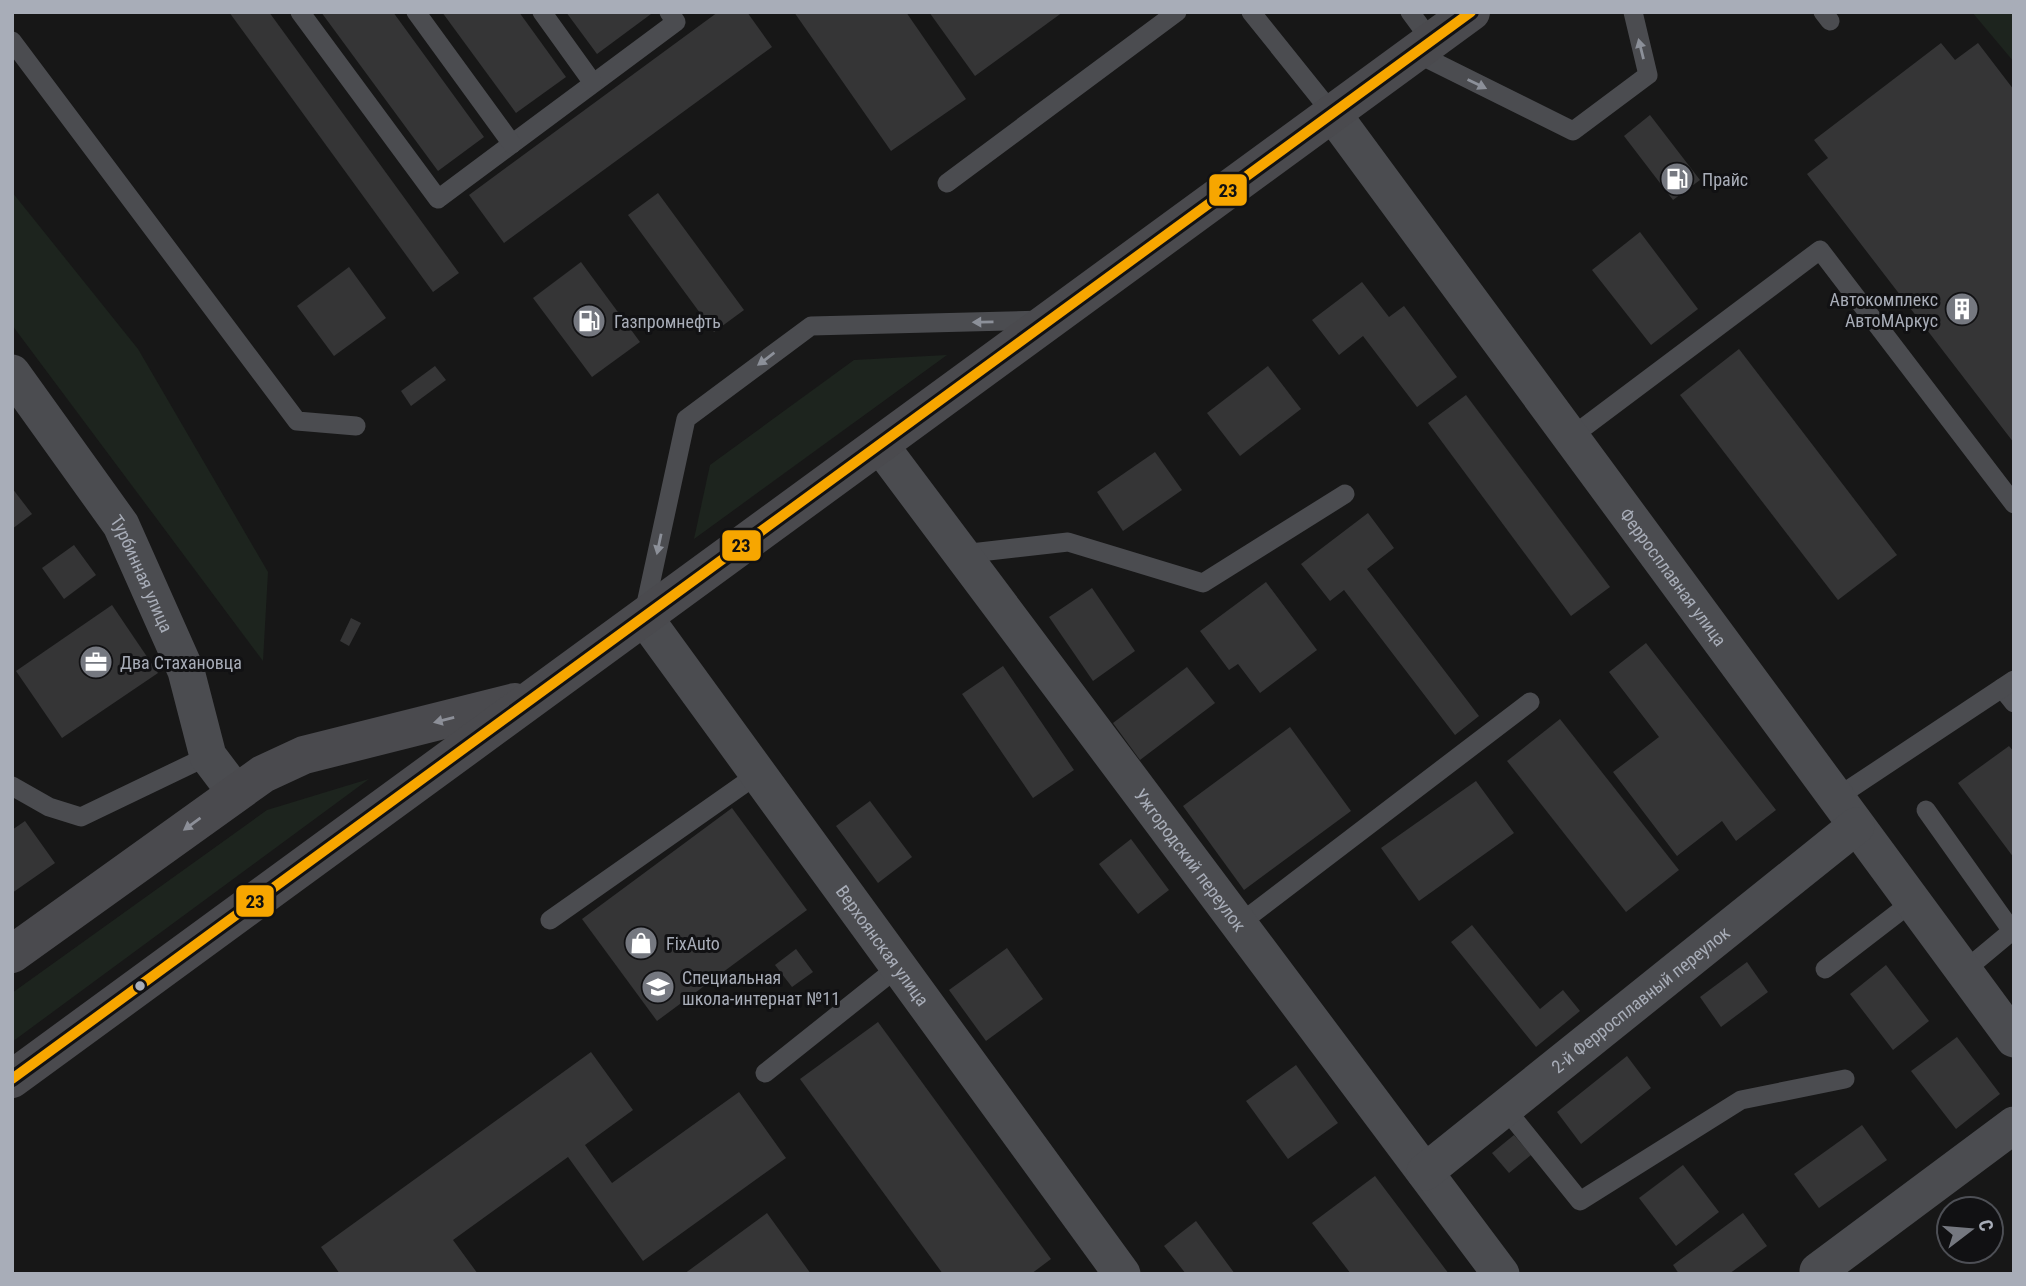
<svg xmlns="http://www.w3.org/2000/svg" width="2026" height="1286" viewBox="0 0 2026 1286" font-family="'Roboto Condensed',sans-serif">
<rect width="100%" height="100%" fill="#171717"/>
<g fill="#1d241e">
<polygon points="1972,12 2014,12 2014,62"/>
<polygon points="12,192 138,349 268,572 263,661 12,325"/>
<polygon points="947,355 694,539 710,465 854,360"/>
<polygon points="369,779 12,1042 12,993 267,810"/>
</g>
<g fill="#353536">
<polygon points="229,12 269,12 459,273 433,292"/>
<polygon points="321,12 393,12 484,137 438,171"/>
<polygon points="442,12 519,12 566,77 516,113"/>
<polygon points="566,12 650,12 651,14 597,54"/>
<polygon points="718,12 747,12 772,47 504,243 469,195"/>
<polygon points="794,12 906,12 966,99 891,151"/>
<polygon points="929,12 1063,12 975,76"/>
<polygon points="1941,43 1955,60 1978,43 2014,90 2014,443 1807,174 1828,158 1814,140"/>
<polygon points="1650,115 1700,180 1673,200 1624,136"/>
<polygon points="658,193 744,310 714,332 628,215"/>
<polygon points="1640,232 1698,309 1651,345 1592,270"/>
<polygon points="581,262 640,342 592,377 533,298"/>
<polygon points="349,267 386,318 334,356 297,306"/>
<polygon points="1362,282 1389,317 1404,306 1457,377 1417,407 1363,336 1339,355 1312,320"/>
<polygon points="1739,349 1897,555 1838,600 1680,395"/>
<polygon points="435,366 446,380 411,406 401,391"/>
<polygon points="1268,366 1301,409 1240,456 1207,413"/>
<polygon points="1466,395 1610,587 1571,616 1428,423"/>
<polygon points="1155,452 1182,490 1123,531 1097,492"/>
<polygon points="12,488 32,514 12,529"/>
<polygon points="1368,513 1394,548 1367,569 1479,716 1455,735 1344,590 1330,601 1301,564"/>
<polygon points="74,545 96,575 64,599 42,568"/>
<polygon points="1266,582 1317,650 1260,693 1238,664 1229,670 1200,631"/>
<polygon points="1092,588 1135,651 1093,681 1049,617"/>
<polygon points="112,605 158,673 62,738 16,671"/>
<polygon points="351,618 361,623 349,646 340,641"/>
<polygon points="1646,643 1776,810 1736,841 1722,821 1677,856 1613,772 1659,737 1609,672"/>
<polygon points="1003,666 1074,770 1033,798 962,694"/>
<polygon points="1187,667 1215,703 1140,760 1113,723"/>
<polygon points="1560,719 1679,870 1626,912 1507,761"/>
<polygon points="1290,727 1351,811 1244,890 1183,806"/>
<polygon points="2009,746 2014,752 2014,858 1958,783"/>
<polygon points="1476,781 1514,833 1419,901 1381,848"/>
<polygon points="870,801 912,857 878,883 836,826"/>
<polygon points="732,808 807,910 657,1021 582,919"/>
<polygon points="25,821 55,863 12,893 12,830"/>
<polygon points="1131,839 1169,890 1138,914 1099,864"/>
<polygon points="1472,925 1540,1009 1563,990 1580,1011 1536,1047 1451,942"/>
<polygon points="1007,948 1043,999 986,1041 949,990"/>
<polygon points="796,949 813,972 792,987 775,965"/>
<polygon points="1747,962 1768,992 1721,1027 1700,997"/>
<polygon points="1886,965 1929,1021 1893,1050 1850,994"/>
<polygon points="878,1022 1051,1259 1031,1274 943,1274 800,1079"/>
<polygon points="1957,1037 2000,1094 1956,1129 1911,1071"/>
<polygon points="591,1052 633,1110 585,1145 612,1183 739,1092 786,1158 643,1261 568,1157 453,1240 478,1274 340,1274 321,1247"/>
<polygon points="1627,1056 1651,1088 1581,1144 1557,1112"/>
<polygon points="1296,1065 1338,1123 1288,1159 1246,1101"/>
<polygon points="1862,1125 1887,1160 1819,1208 1794,1174"/>
<polygon points="1514,1135 1531,1155 1509,1173 1492,1153"/>
<polygon points="1683,1165 1719,1212 1676,1246 1639,1198"/>
<polygon points="1375,1176 1449,1274 1351,1274 1312,1223"/>
<polygon points="767,1213 811,1274 684,1274"/>
<polygon points="1743,1213 1767,1246 1729,1274 1679,1274 1673,1265"/>
<polygon points="1196,1221 1235,1274 1186,1274 1164,1246"/>
</g>
<g fill="none" stroke-linecap="round" stroke-linejoin="round">
<g stroke="#4b4c50" stroke-width="19">
<polyline points="300,12 438,199 676,22 669,12"/>
<polyline points="416,12 512,144"/>
<polyline points="542,12 593,83"/>
<polyline points="1251,12 1332,113"/>
<polyline points="1410,12 1432,42"/>
<polyline points="1823,12 1830,21"/>
<polyline points="12,41 297,421 356,426"/>
<polyline points="1416,53 1573,131 1648,75 1633,12"/>
<polyline points="947,183 1177,12"/>
<polyline points="1571,437 1820,250 2014,504"/>
<polyline points="962,554 1068,542 1203,583 1345,494"/>
<polyline points="644,613 686,419 811,326 1043,320"/>
<polyline points="2013,693 2002,688 2014,703"/>
<polyline points="12,786 49,807 81,817 208,756"/>
<polyline points="1836,798 2014,680"/>
<polyline points="1926,810 2012,931 1964,971"/>
<polyline points="550,920 758,774"/>
<polyline points="1239,924 1530,702"/>
<polyline points="1825,969 1912,902"/>
<polyline points="765,1073 898,967"/>
<polyline points="1505,1108 1580,1201 1741,1100 1845,1079"/>
</g>
<g stroke="#4b4c50" stroke-width="37">
<path id="s1" d="M1332,113L2014,1039"/>
<path id="s2" d="M12,373L121,525L186,671L208,756L236,793"/>
<path id="s3" d="M880,445L1501,1274"/>
<path id="s4" d="M644,617L1122,1274"/>
<path id="s5" d="M1425,1172L1856,826"/>
<polyline points="1818,1271 2014,1125"/>
</g>
<g stroke="#4a4a4e" stroke-width="38">
<polyline points="12,954 263,774 304,755 515,702"/>
<polyline points="12,1079 1471,12"/>
</g>
<defs>
<polyline id="bus-1" points="12,1079 1471,12"/>
</defs>
<use href="#bus-1" stroke="#111113" stroke-width="16"/>
<use href="#bus-1" stroke="#f7a600" stroke-width="10"/>
</g>
<defs><path id="oneway-solid" d="M-6-.8H1V-3.2L6.5 0L1 3.2V.8H-6Z" transform="scale(1.75)"/></defs>
<g fill="#8c9099">
<use href="#oneway-solid" transform="translate(1641 49) rotate(-104)"/>
<use href="#oneway-solid" transform="translate(1477 84) rotate(26)"/>
<use href="#oneway-solid" transform="translate(983 322) rotate(179)"/>
<use href="#oneway-solid" transform="translate(766 359) rotate(143)"/>
<use href="#oneway-solid" transform="translate(659 544) rotate(102)"/>
</g>
<g fill="#8c8f98">
<use href="#oneway-solid" transform="translate(444 720) rotate(166)"/>
<use href="#oneway-solid" transform="translate(192 824) rotate(144)"/>
</g>
<defs>
<symbol id="fuel-disc" viewBox="-11 -11 22 22"><circle r="9.5" fill="#757880" stroke="#111113"/><path d="M-5.5-6h7V0h2V4h1.3V-2.5L3-4.5l.8-.8L6-3V5H2.5V1h-1V6h-7ZM-4.2-4.7v3.2H.2V-4.7Z" fill="#fff"/></symbol>
<symbol id="building-disc" viewBox="-11 -11 22 22"><circle r="9.5" fill="#757880" stroke="#111113"/><path d="M-4-6H4V6H1V3H-1V6H-4ZM-2.5-4.3h1.7v1.8h-1.7ZM.8-4.3h1.7v1.8H.8ZM-2.5-1h1.7V.8h-1.7ZM.8-1h1.7V.8H.8Z" fill="#fff"/></symbol>
<symbol id="office-disc" viewBox="-11 -11 22 22"><circle r="9.5" fill="#757880" stroke="#111113"/><path d="M-6-3h4V-5.5h4V-3h4V5H-6ZM-1-4.5V-3h2v-1.5ZM-6 0V1H6V0Z" fill="#fff"/></symbol>
<symbol id="shop-disc" viewBox="-11 -11 22 22"><circle r="9.5" fill="#757880" stroke="#111113"/><path d="M-5-2.5h2.3a2.7 3.5 0 0 1 5.4 0H5L5.5 6h-11ZM-1.5-2.5h3a1.5 2.3 0 0 0-3 0Z" fill="#fff"/></symbol>
<symbol id="school-disc" viewBox="-11 -11 22 22"><circle r="9.5" fill="#757880" stroke="#111113"/><path d="M0-5L7-2L0 1L-7-2ZM-4 1L0 2.5L4 1V4Q0 6-4 4Z" fill="#fff"/></symbol>
</defs>
<g fill-rule="evenodd">
<use href="#fuel-disc" x="1658" y="160" width="38" height="38"/>
<use href="#building-disc" x="1943" y="290" width="38" height="38"/>
<use href="#fuel-disc" x="570" y="302" width="38" height="38"/>
<use href="#office-disc" x="77" y="643" width="38" height="38"/>
<use href="#shop-disc" x="622" y="924" width="38" height="38"/>
<use href="#school-disc" x="639" y="968" width="38" height="38"/>
</g>
<circle fill="#a8adb8" stroke="#111113" stroke-width="2.5" cx="140" cy="986" r="6"/>
<g text-anchor="middle" dominant-baseline="central" stroke-width="6" stroke-linejoin="round" paint-order="stroke">
<g font-size="18" fill="#a8adb8" stroke="#111113" text-anchor="start">
<text x="1702" y="179">Прайс</text>
<text x="1938" y="299" text-anchor="end">Автокомплекс<tspan x="1938" dy="21">АвтоМАркус</tspan></text>
<text x="614" y="321">Газпромнефть</text>
<text x="120" y="662">Два Стахановца</text>
<text x="666" y="943">FixAuto</text>
<text x="682" y="977">Специальная<tspan x="682" dy="21">школа-интернат №11</tspan></text>
</g>
<g font-size="18" fill="#a8adb8" stroke="#111113">
<text stroke="none"><textPath href="#s2" startOffset="240">Турбинная улица</textPath></text>
<text stroke="none"><textPath href="#s1" startOffset="576">Ферросплавная улица</textPath></text>
<text stroke="none"><textPath href="#s3" startOffset="518">Ужгородский переулок</textPath></text>
<text stroke="none"><textPath href="#s4" startOffset="406">Верхоянская улица</textPath></text>
<text stroke="none"><textPath href="#s5" startOffset="276">2-й Ферросплавный переулок</textPath></text>
</g>
</g>
<g stroke="#111113" stroke-width="2.5">
<rect x="1208" y="173" width="40" height="34" rx="7" fill="#f7a600"/>
<rect x="721" y="529" width="41" height="33" rx="7" fill="#f7a600"/>
<rect x="235" y="884" width="40" height="34" rx="7" fill="#f7a600"/>
</g>
<g font-size="19" text-anchor="middle" font-weight="bold" fill="#111">
<text x="1228" y="197">23</text>
<text x="741" y="552">23</text>
<text x="255" y="908">23</text>
</g>
<rect width="2026" height="1286" fill="none" stroke="#a8adb8" stroke-width="28"/>
<g transform="translate(1970 1230) rotate(74)"><circle r="33" fill="#111113" stroke="#4d4f55" stroke-width="2"/>
<path d="M0-5L12 26L0 18L-12 26Z" fill="#757880"/>
<text y="-10" font-size="19" font-weight="bold" text-anchor="middle" fill="#a8adb8">С</text>
</g>
</svg>
